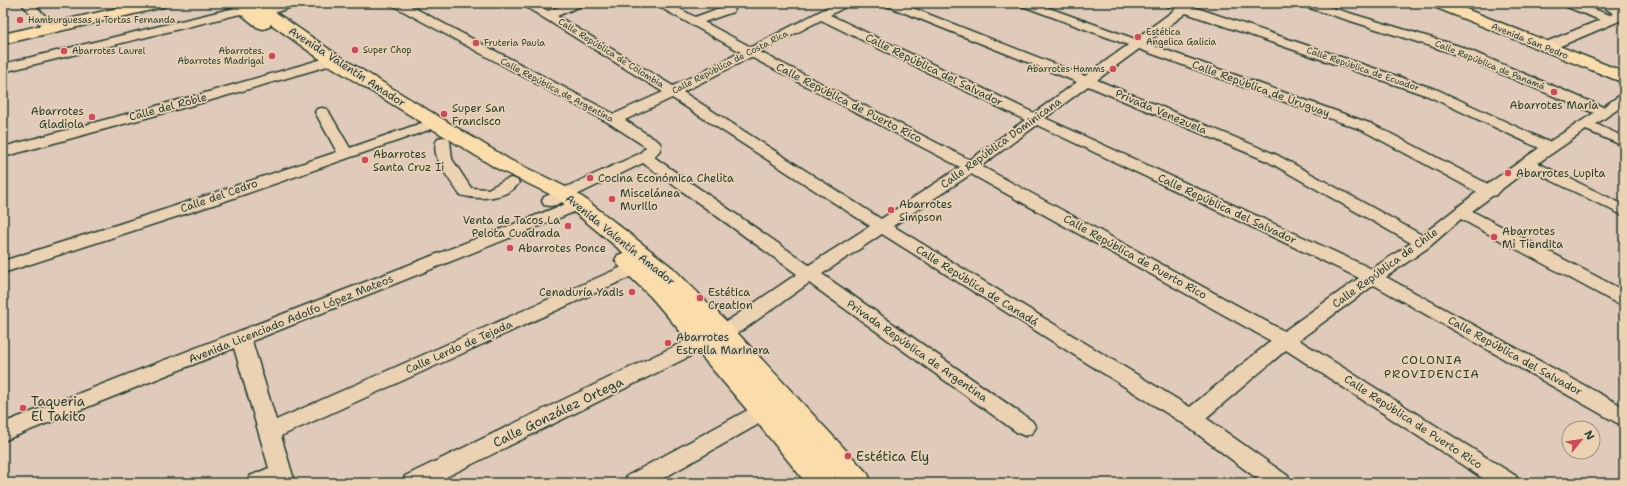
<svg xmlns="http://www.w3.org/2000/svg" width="1627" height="486" viewBox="0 0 1627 486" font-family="'Shantell Sans',sans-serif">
<rect width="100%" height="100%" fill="#e0caba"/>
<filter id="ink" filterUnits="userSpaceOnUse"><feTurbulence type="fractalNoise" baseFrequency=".025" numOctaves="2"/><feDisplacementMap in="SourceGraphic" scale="8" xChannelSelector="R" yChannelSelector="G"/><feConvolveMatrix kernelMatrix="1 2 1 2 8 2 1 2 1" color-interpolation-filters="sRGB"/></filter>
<g filter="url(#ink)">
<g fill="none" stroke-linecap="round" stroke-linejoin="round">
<defs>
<g id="minor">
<polygon points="21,3 33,3 54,25 56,28 54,31 46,31"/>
<polygon points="255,3 261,3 263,6 261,9 3,72 3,64"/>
<polygon points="282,3 300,3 298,5 252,20 248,19 246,16 248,13"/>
<path d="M390,3H405L614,114L663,92L523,5L521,3H535L548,11L569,3H585L583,5L557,16L673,86L741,52L656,5L654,3H669L695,17L725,6H733L735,9L733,12L704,22L751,47L836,3H851L849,5L830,15L1034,113L1077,82L885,5L883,3H900L1085,76L1128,45L1020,5L1018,3H1035L1135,39L1176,9L1165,5L1163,3H1198L1194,7L1438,90L1549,142L1594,113L1449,52L1300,5L1298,3H1316L1459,46L1603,107L1619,96L1624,95V105L1596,124L1624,137V146L1586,130L1538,163L1624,205V216L1528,169L1498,192L1496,195L1492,196L1472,211L1624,291V305L1618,304L1461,219L1429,247L1386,277L1624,407V425L1617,423L1374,285L1299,340L1516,476L1519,483H1490L1286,350L1206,418L1288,476L1291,483H1263L1184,424L882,234L822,274L1032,421L1036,427L1032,433L1025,436L1018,433L809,283L743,330L434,483H402L405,476L729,320L797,274L643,163L556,205L550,206L544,205L542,201L544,197L639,154L646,147L609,123L392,5ZM1186,13L1428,96L1539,148L1488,184L1372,124L1146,43ZM821,20L1025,120L970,160L760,52ZM1139,49L1362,130L1477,192L1422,235L1277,155L1097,80ZM751,57L960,167L881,219L683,92ZM1088,86L1267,161L1411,243L1372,269L1045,118ZM672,98L870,226L809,265L654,157L660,150L661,145L659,142L625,120ZM1037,125L1359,278L1284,331L981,166ZM971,174L1271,341L1190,407L893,226Z"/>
<polygon points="1560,3 1577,3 1610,15 1614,14 1598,3 1612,3 1624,10 1624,19 1551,50 1541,50 1540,47 1541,44 1600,20 1562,5"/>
<polygon points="333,56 338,57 340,60 338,63 215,99 3,157 3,147 205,93"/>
<polygon points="322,108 327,109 329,112 350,148 430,120 435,119 440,120 442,123 440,126 225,201 3,273 3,261 160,211 337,152 315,112 317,109"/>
<path d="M443,137L448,138L450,141L452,159L471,188L488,189L505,180L511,178L517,180L519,183C507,200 478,200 460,195C452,182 427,154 438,138Z"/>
<polygon points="578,199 584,200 586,204 584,208 252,341 276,420 640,259 646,257 652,259 655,263 652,267 281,436 295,483 247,483 250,476 269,468 234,348 3,441 3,423"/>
<polygon points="773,398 780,400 783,406 780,412 655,483 624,483 627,476 766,400"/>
</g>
<g id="major">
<polygon points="140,3 168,3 165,6 160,8 3,44 3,34"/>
<polygon points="227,3 262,3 339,56 510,160 570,189 585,199 673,268 731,326 868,474 872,483 840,483 834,476 837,483 806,483 748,411 651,297 618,265 615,260 618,255 624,253 556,197 496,168 327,64 271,24 269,27 263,29 257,27"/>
<polygon points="1429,3 1451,3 1624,72 1624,83 1432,6"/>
</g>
</defs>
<use href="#minor" stroke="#1f3d34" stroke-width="3"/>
<use href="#major" stroke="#1f3d34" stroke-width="3"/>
<use href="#minor" fill="#ead2b2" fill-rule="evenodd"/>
<use href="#major" fill="#fbddab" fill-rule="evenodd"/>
</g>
</g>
<g fill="#d1495b" stroke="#ead2b2" stroke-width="1.5">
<circle cx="20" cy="20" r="4"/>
<circle cx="1138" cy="37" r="4"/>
<circle cx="476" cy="43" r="4"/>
<circle cx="355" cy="50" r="4"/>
<circle cx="64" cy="51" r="4"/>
<circle cx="272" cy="56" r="4"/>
<circle cx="1113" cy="69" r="4"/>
<circle cx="1554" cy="92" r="4"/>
<circle cx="444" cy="114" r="4"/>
<circle cx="92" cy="117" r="4"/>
<circle cx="365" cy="160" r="4"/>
<circle cx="1508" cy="173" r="4"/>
<circle cx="590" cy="178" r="4"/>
<circle cx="612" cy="199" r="4"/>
<circle cx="891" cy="210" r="4"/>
<circle cx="568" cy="226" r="4"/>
<circle cx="1494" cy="237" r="4"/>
<circle cx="510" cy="248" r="4"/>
<circle cx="632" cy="292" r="4"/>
<circle cx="700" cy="298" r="4"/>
<circle cx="668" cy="343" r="4"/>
<circle cx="23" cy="408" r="4"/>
<circle cx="848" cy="456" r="4"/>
</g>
<g text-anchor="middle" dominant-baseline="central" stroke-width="3.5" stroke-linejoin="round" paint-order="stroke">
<g font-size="9" fill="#1f3d34" stroke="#ead2b2" text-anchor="start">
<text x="28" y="20">Hamburguesas y Tortas Fernanda</text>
<text x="1146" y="32">Estética<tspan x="1146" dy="10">Angelica Galicia</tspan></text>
<text x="484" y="43">Fruteria Paula</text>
<text x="363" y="50">Super Chop</text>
<text x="72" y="51">Abarrotes Laurel</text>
<text x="264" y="51" text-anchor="end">Abarrotes.<tspan x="264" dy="10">Abarrotes Madrigal</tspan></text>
<text x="1105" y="69" text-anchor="end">Abarrotes Hamms</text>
</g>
<g font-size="9" fill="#1f3d34" stroke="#ead2b2">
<text transform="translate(1530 41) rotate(22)">Avenida San Pedro</text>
<text transform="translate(611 53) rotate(32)">Calle República de Colombia</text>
<text transform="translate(730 62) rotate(-27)">Calle República de Costa Rica</text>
<text transform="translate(1490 65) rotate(22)">Calle República de Panamá</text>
<text transform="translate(1363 69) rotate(19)">Calle República de Ecuador</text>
<text transform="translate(557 90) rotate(28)">Calle República de Argentina</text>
</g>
<g font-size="11" fill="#1f3d34" stroke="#ead2b2">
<text transform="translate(347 67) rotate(33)">Avenida Valentín Amador</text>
<text transform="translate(934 70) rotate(26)">Calle República del Salvador</text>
<text transform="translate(1261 89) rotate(20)">Calle República de Uruguay</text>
<text transform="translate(849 103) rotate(27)">Calle República de Puerto Rico</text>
<text transform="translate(168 107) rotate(-15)">Calle del Roble</text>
<text transform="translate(1161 112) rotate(23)">Privada Venezuela</text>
<text transform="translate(1001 143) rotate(-36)">Calle República Dominicana</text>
<text transform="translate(219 196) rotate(-19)">Calle del Cedro</text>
<text transform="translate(1227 209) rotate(25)">Calle República del Salvador</text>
<text transform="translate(620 240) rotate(39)">Avenida Valentín Amador</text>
<text transform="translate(1135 257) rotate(29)">Calle República de Puerto Rico</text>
<text transform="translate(1385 268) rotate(-36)">Calle República de Chile</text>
<text transform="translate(977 286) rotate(32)">Calle República de Canadá</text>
<text transform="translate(291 319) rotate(-22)">Avenida Licenciado Adolfo López Mateos</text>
<text transform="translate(459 347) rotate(-24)">Calle Lerdo de Tejada</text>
<text transform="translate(917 351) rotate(35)">Privada República de Argentina</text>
<text transform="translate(1515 356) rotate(29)">Calle República del Salvador</text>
<text transform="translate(1413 422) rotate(33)">Calle República de Puerto Rico</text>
</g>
<g font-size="11" fill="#1f3d34" stroke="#ead2b2" text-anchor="start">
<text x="1554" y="105" text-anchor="middle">Abarrotes Maria</text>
<text x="452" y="108">Super San<tspan x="452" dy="13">Francisco</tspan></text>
<text x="84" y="111" text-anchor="end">Abarrotes<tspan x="84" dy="13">Gladiola</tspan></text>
<text x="373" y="154">Abarrotes<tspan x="373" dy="13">Santa Cruz Ii</tspan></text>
<text x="1516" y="173">Abarrotes Lupita</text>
<text x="598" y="178">Cocina Económica Chelita</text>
<text x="620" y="193">Miscelánea<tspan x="620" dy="13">Murillo</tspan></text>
<text x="899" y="204">Abarrotes<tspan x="899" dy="13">Simpson</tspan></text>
<text x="560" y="220" text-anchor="end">Venta de Tacos La<tspan x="560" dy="13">Pelota Cuadrada</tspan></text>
<text x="1502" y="231">Abarrotes<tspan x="1502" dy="13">Mi Tiendita</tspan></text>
<text x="518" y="248">Abarrotes Ponce</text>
<text x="624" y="292" text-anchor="end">Cenaduría Yadis</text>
<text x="708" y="292">Estética<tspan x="708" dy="13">Creation</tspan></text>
<text x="676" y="337">Abarrotes<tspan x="676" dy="13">Estrella Marinera</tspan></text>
</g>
<g font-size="12" letter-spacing="1" fill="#1f3d34" stroke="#ead2b2">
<text x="1432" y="360">COLONIA<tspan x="1432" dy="14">PROVIDENCIA</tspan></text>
</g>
<g font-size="13" fill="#1f3d34" stroke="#ead2b2" text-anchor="start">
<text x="31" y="401">Taqueria<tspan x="31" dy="15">El Takito</tspan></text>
<text x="856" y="456">Estética Ely</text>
</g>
<g font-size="13" fill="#1f3d34" stroke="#ead2b2">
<text transform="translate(558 412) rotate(-26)">Calle González Ortega</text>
</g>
</g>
<rect width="1627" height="486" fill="none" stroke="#ead2b2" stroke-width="16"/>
<rect x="8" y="8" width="1611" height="470" fill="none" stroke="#1f3d34" stroke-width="1.5" filter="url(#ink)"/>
<g transform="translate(1581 440) rotate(60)"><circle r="19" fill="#ead2b2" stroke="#999680"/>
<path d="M0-3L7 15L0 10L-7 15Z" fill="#d1495b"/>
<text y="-6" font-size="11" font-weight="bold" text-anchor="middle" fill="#1f3d34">N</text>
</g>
</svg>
